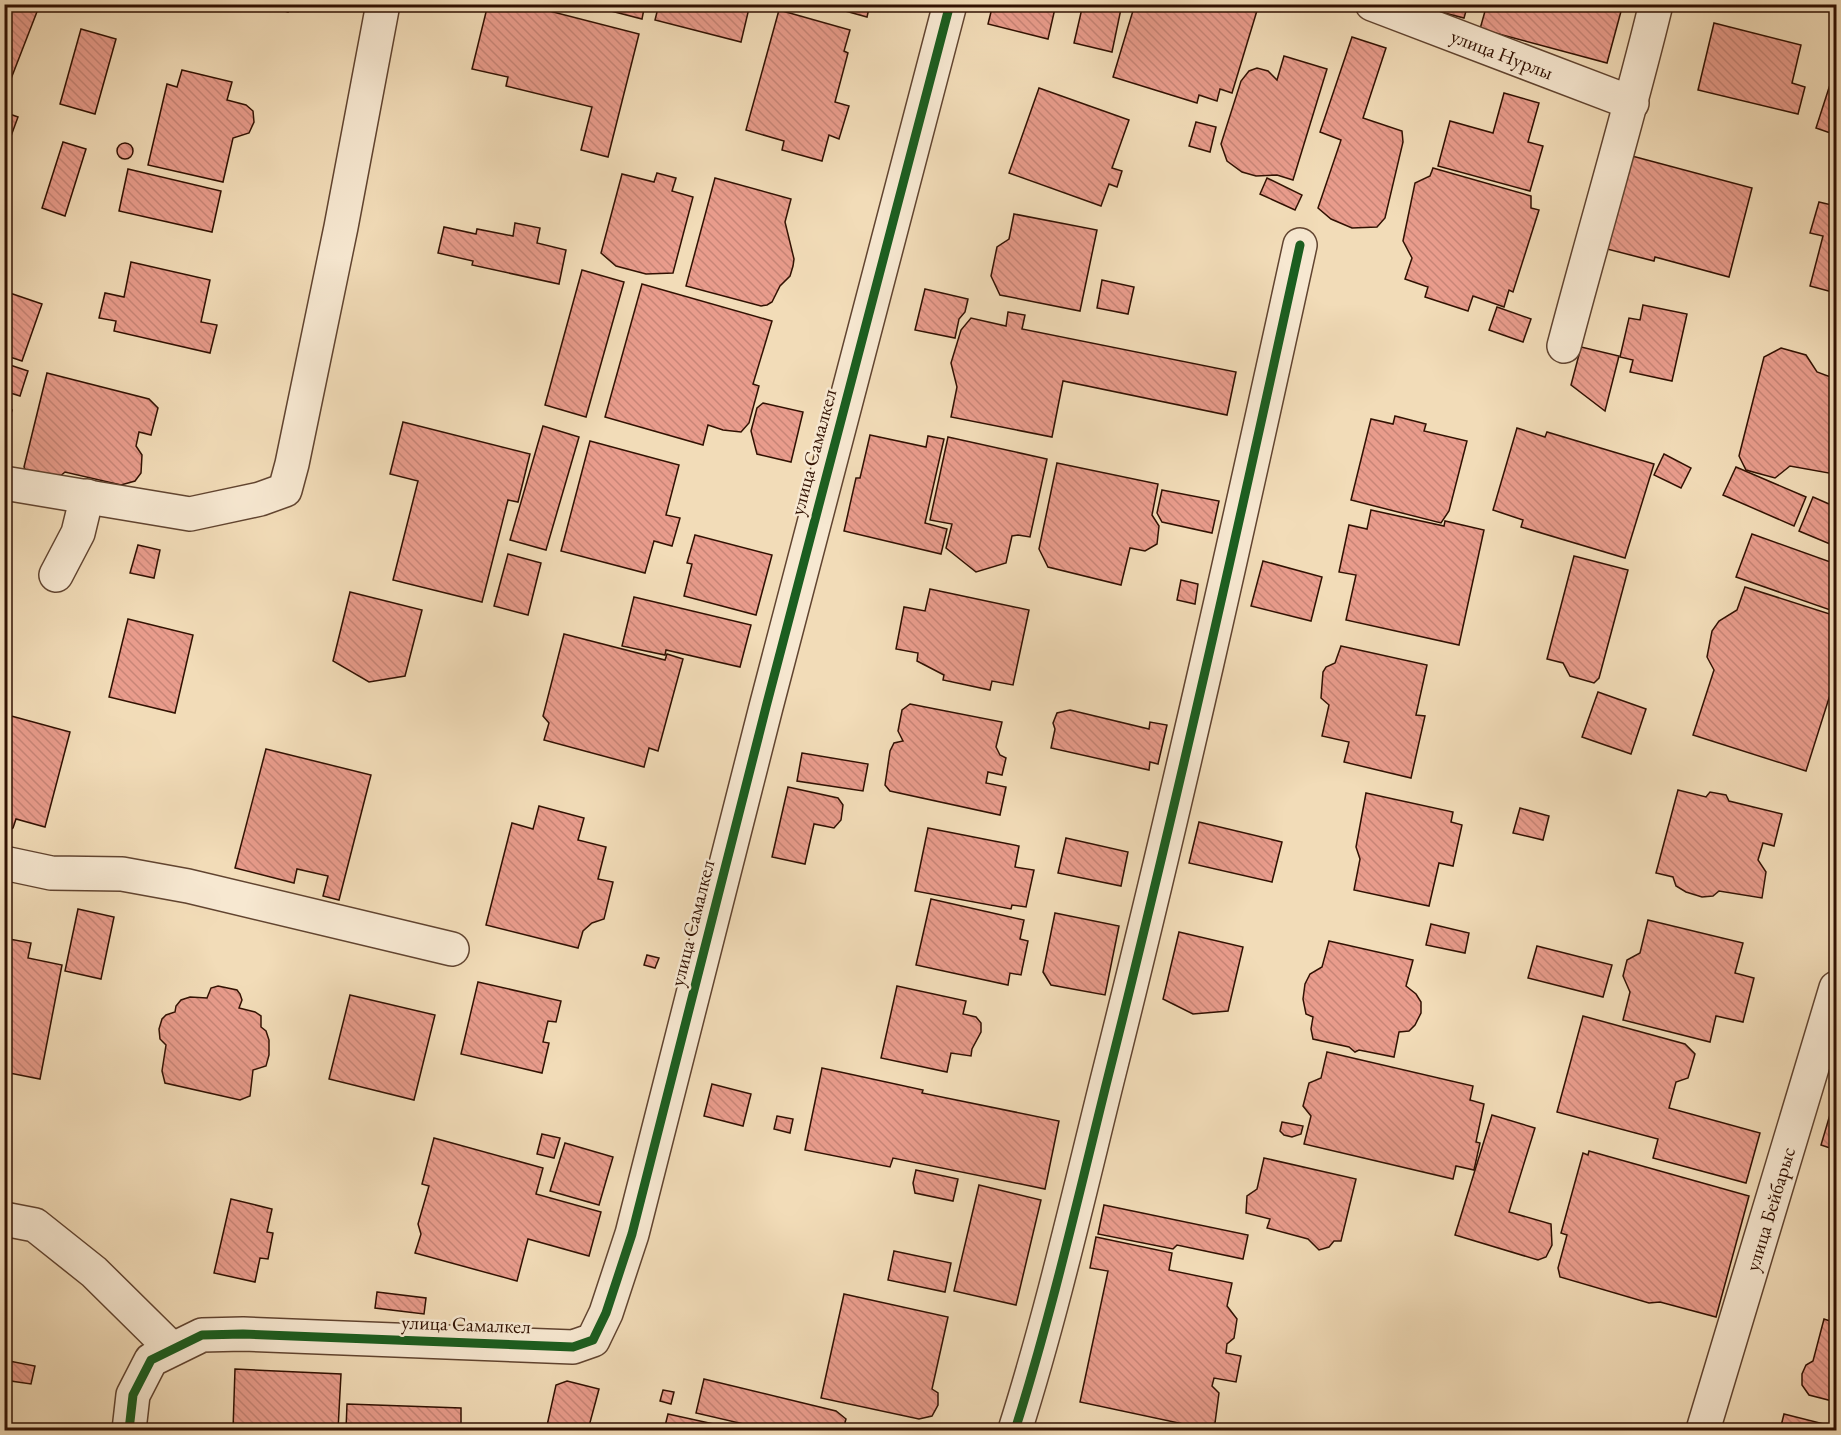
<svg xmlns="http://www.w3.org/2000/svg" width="1841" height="1435" viewBox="0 0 1841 1435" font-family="'EB Garamond',serif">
<defs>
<pattern id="building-back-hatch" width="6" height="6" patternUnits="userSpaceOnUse" patternTransform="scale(1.5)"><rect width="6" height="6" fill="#e99c8c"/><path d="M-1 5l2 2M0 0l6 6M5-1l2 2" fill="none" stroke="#c88577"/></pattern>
</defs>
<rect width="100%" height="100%" fill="#f2dcb8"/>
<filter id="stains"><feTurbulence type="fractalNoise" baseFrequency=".00333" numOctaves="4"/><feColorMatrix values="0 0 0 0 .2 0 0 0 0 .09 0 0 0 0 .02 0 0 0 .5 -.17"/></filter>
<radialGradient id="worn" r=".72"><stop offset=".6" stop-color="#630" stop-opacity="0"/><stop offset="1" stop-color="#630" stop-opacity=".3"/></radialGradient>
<g fill="url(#building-back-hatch)" stroke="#311102" stroke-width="1.5">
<polygon points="4,4 40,4 7,89 4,88"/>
<polygon points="260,4 289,4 288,12"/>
<polygon points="488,4 522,4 639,34 608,157 581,150 592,107 506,86 508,77 472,69"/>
<polygon points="584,4 645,4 642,19"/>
<polygon points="659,4 750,4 741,42 655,20"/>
<polygon points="820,4 870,4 867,17"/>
<polygon points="993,4 1056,4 1048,39 988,24"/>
<polygon points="1083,4 1122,4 1112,52 1074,43"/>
<polygon points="1135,4 1259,4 1232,93 1220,89 1217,101 1199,95 1197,103 1113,77"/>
<polygon points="1435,4 1468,4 1464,18 1433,10"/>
<polygon points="1487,4 1623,4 1607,63 1480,29"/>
<polygon points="779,10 850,30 844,51 848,53 835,102 849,106 839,139 829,135 822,161 782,150 784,141 746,130"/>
<polygon points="1714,23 1801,45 1792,83 1805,87 1798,114 1698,90"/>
<polygon points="81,29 116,39 95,114 60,104"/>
<polygon points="1352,37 1386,48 1363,118 1402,131 1403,142 1385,218 1377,227 1352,228 1331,219 1318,208 1341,140 1320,132"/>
<polygon points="1284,56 1327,69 1293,180 1277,175 1256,176 1242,172 1227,161 1221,144 1241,81 1249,71 1257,68 1268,71 1277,80"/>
<polygon points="1836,66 1836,135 1816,128"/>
<polygon points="182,70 232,82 227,100 246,105 253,111 254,122 249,133 233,138 223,182 148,165 167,84 177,87"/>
<polygon points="1039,88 1129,120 1112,168 1122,171 1117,187 1109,184 1101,206 1009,173"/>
<polygon points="1504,93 1539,103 1528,142 1543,146 1530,191 1438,166 1450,121 1493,133"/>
<polygon points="4,112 18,117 4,155"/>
<polygon points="1196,122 1216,127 1210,152 1189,146"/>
<polygon points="63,142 86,149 65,216 42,208"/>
<circle cx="125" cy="151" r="8"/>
<polygon points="1632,156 1752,188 1729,277 1655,257 1654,261 1607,249"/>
<polygon points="1433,168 1531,196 1531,208 1539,210 1513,292 1509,290 1504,307 1473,296 1468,311 1425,297 1428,287 1405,279 1412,258 1403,241 1415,183 1430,176"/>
<polygon points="128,169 221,191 212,232 119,211"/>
<polygon points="657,173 676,178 672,191 693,197 673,273 646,274 616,266 601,253 622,174 654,182"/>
<polygon points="715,178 791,199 785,222 794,259 793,266 790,276 780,286 772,302 767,305 761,306 686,286"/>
<polygon points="1267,178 1302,195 1295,210 1260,194"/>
<polygon points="1819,202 1836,206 1836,293 1810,286 1823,236 1810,233"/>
<polygon points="1014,214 1097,230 1080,311 1000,295 991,276 997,247 1009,239"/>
<polygon points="515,223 540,228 537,243 566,250 559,284 472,265 473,261 438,253 444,227 476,234 477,229 513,236"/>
<polygon points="131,262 210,280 201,322 217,325 210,353 114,331 116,321 99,318 105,293 124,297"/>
<polygon points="582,270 624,282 586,417 545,405"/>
<polygon points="1102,280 1134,287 1128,314 1097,308"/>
<polygon points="642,284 772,321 753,384 759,386 749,423 741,432 723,430 708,425 703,445 605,417"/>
<polygon points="925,289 968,299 965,312 959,319 955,338 915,330"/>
<polygon points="4,291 42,304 22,361 4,355"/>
<polygon points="1643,305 1687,314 1672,381 1630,372 1633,360 1620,357 1629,318 1640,320"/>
<polygon points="1497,307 1531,319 1523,342 1489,330"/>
<polygon points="1008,312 1025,315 1022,329 1236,372 1227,415 1063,381 1052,437 951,417 957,387 951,363 961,330 971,318 1006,326"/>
<polygon points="1581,347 1619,356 1605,411 1571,385"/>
<polygon points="1781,348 1806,355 1817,372 1836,379 1836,463 1834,474 1790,466 1775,478 1746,470 1739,456 1764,357"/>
<polygon points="4,363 28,371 20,396 4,391"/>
<polygon points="47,373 149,399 158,408 151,435 139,432 136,446 142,455 141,473 135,481 121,485 65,472 52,483 30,478 24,467"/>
<polygon points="763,403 803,412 791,462 757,454 751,431 757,408"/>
<polygon points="4,408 12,410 7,428 4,427"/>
<polygon points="1395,416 1426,424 1424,431 1467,441 1449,511 1441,523 1351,500 1371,419 1393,424"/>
<polygon points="403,422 530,454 518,502 508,500 482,602 393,580 418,481 390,474"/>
<polygon points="543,426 579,437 546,550 510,540"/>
<polygon points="1517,428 1545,437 1547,432 1654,464 1625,558 1521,527 1523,520 1493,510"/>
<polygon points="870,435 926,447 928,436 944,439 925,523 947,529 941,554 844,531 856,478 860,478"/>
<polygon points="948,437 1047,459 1030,537 1018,535 1012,536 1006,563 976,572 946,548 952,524 930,520"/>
<polygon points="590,441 679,465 666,515 680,518 672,546 654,541 645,573 561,551"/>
<polygon points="1664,454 1691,468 1681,488 1654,475"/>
<polygon points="1057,463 1158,484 1152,515 1159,526 1157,544 1145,551 1130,548 1121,585 1048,567 1039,549"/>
<polygon points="1736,467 1806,497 1794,526 1723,495"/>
<polygon points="1162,490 1219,501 1212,533 1162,522 1157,513"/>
<polygon points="1813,497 1836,507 1836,529 1830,544 1799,531"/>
<polygon points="1371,510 1444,526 1445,521 1484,530 1459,645 1346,620 1356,575 1339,572 1349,525 1367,529"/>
<polygon points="1752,534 1836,564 1836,612 1736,577"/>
<polygon points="695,535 772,555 756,615 684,596 692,564 687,563"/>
<polygon points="138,545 160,550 154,578 130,573"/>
<polygon points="508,554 541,563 528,615 494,606"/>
<polygon points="1574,556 1628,570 1599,678 1594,683 1570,676 1563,663 1547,659"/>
<polygon points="1263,561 1322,577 1311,621 1251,606"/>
<polygon points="1181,580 1198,584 1195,604 1177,600"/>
<polygon points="1745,587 1836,616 1836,676 1806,771 1693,735 1714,670 1707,657 1712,631 1719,621 1737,610"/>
<polygon points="930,589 1029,610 1013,685 992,681 990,690 943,680 944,675 917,661 918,653 896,649 904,607 925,611"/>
<polygon points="350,592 422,610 405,676 369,682 333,661"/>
<polygon points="634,597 751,625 740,667 666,650 665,655 622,646"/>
<polygon points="128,619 193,635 175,713 109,697"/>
<polygon points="564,634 665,660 667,654 683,659 658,751 649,748 644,767 544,740 549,723 543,716"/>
<polygon points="1341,646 1427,665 1416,715 1425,716 1411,778 1344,762 1349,742 1322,736 1329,705 1321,698 1323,672 1326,667 1335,663"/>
<polygon points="1598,692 1646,709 1631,754 1582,737"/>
<polygon points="910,704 1002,722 996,747 1000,755 1006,758 1002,775 988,772 986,783 1006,787 1000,815 890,791 885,785 890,751 894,743 903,741 898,731 902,710"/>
<polygon points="1070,710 1149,729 1150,722 1167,725 1158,764 1150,762 1149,770 1051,748 1055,729 1053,723 1057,713"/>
<polygon points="4,714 70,732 45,827 16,819 13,828 4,833"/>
<polygon points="266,749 371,775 339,900 323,896 328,876 297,869 294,883 235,868"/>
<polygon points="802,753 868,764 863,791 797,781"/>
<polygon points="788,787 838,798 843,805 841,820 834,828 814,824 805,864 772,857"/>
<polygon points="1678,790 1706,797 1710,792 1726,795 1729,801 1782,814 1774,846 1763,843 1758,860 1766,872 1762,898 1719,891 1713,896 1702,897 1686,892 1676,886 1673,877 1656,873"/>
<polygon points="1366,793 1453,812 1451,822 1462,825 1453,866 1439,863 1429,906 1354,890 1360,859 1356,847"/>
<polygon points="539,806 584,818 578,840 606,847 598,879 613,882 604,919 592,923 583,931 578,948 486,925 512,823 533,829"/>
<polygon points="1520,808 1549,816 1543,840 1513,833"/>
<polygon points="1199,822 1282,842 1272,882 1189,863"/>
<polygon points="928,828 1019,846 1015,867 1034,870 1026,907 1012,905 1011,909 915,891"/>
<polygon points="1066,838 1128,852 1121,886 1058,873"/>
<polygon points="931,899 1024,920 1020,939 1028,941 1021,975 1010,973 1008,985 916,965"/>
<polygon points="78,909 114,917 101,979 65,971"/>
<polygon points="1055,913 1119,926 1105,995 1051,985 1043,972"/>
<polygon points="1648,920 1743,943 1735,973 1754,978 1743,1022 1716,1016 1710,1042 1623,1020 1630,992 1623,976 1627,960 1640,953"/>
<polygon points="1431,924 1469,933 1465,953 1426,945"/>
<polygon points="1179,932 1243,947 1228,1011 1193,1014 1163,999"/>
<polygon points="4,938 31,943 28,958 62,965 40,1079 4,1072"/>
<polygon points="1329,941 1413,960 1406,986 1416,994 1421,1002 1421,1013 1415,1025 1409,1031 1399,1032 1394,1057 1359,1050 1355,1052 1349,1047 1313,1039 1311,1029 1313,1017 1306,1014 1303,999 1305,984 1310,974 1322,967"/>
<polygon points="1537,946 1612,965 1603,997 1528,978"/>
<polygon points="647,955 659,958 655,968 644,965"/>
<polygon points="478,982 561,1001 556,1022 548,1021 543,1042 549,1043 542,1073 461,1054"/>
<polygon points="218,986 237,990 240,994 242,1000 239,1008 255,1012 261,1016 261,1027 266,1031 269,1040 269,1055 266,1066 253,1070 250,1096 240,1100 165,1083 162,1071 166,1045 160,1039 159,1029 162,1019 166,1015 175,1012 176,1006 181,1000 190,997 207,998 211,988"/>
<polygon points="897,986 966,1001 963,1014 976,1017 981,1023 981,1032 972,1049 971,1056 951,1053 947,1072 881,1058"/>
<polygon points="350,995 435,1015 414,1100 329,1079"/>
<polygon points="1583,1016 1685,1044 1695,1054 1688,1078 1676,1082 1669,1108 1760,1133 1746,1183 1653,1158 1658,1139 1557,1112"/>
<polygon points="1327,1052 1473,1086 1470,1100 1484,1104 1476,1142 1480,1143 1474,1170 1456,1166 1453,1179 1304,1144 1311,1116 1303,1106 1309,1083 1321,1078"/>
<polygon points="822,1068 923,1090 922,1093 1059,1121 1045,1189 893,1158 890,1167 805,1150"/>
<polygon points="712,1084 751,1094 743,1126 704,1116"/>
<polygon points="1831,1111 1836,1112 1836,1150 1821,1145"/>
<polygon points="1492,1115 1535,1128 1509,1212 1551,1224 1552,1245 1546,1257 1538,1260 1455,1235"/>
<polygon points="777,1116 793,1119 790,1133 774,1129"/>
<polygon points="1282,1122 1303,1126 1301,1134 1292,1137 1284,1135 1280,1131"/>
<polygon points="542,1134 560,1138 554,1158 537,1154"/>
<polygon points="434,1138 543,1168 536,1194 601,1212 589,1256 528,1239 517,1281 415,1253 421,1234 418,1224 429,1186 422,1184"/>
<polygon points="565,1143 613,1157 599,1205 550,1191"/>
<polygon points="1589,1151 1749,1196 1716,1317 1660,1302 1649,1303 1560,1277 1558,1268 1567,1235 1561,1233 1583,1153 1588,1155"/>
<polygon points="1264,1158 1356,1179 1341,1241 1334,1241 1329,1247 1319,1250 1308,1239 1267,1228 1270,1219 1246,1213 1247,1196 1257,1189"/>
<polygon points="916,1170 958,1179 953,1201 915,1193 913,1183"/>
<polygon points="979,1185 1041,1200 1016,1305 954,1291"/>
<polygon points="231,1199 272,1209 267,1232 273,1233 268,1259 260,1258 255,1282 214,1273"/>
<polygon points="1104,1205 1248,1235 1243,1259 1177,1245 1173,1249 1098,1234"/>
<polygon points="1096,1237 1172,1253 1169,1270 1232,1283 1227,1306 1237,1319 1234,1338 1227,1344 1226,1353 1241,1356 1236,1382 1214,1378 1212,1386 1219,1393 1215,1423 1202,1428 1080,1402 1108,1271 1090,1268"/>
<polygon points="894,1251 951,1263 945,1292 888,1280"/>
<polygon points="377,1292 426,1298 424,1314 375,1308"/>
<polygon points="844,1294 948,1317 932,1389 938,1393 938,1405 932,1416 919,1419 821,1398"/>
<polygon points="1824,1319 1836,1323 1836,1402 1809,1395 1802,1385 1802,1374 1806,1365 1813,1361"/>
<polygon points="4,1360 35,1366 31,1384 4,1380"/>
<polygon points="235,1369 341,1374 338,1430 233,1430"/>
<polygon points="704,1379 836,1411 846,1419 843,1430 769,1430 696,1413"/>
<polygon points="567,1381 599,1389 588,1430 546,1430 556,1385"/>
<polygon points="663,1390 674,1392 671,1404 660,1401"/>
<polygon points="347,1404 461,1408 461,1430 346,1430"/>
<polygon points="668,1414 723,1426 721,1430 664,1430"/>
<polygon points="1784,1414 1836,1427 1836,1430 1780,1430"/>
</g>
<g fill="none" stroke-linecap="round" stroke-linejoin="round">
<defs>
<g id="street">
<polyline points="1372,4 1632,103"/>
<path d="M1564,346C1594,232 1628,119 1656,4"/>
<polyline points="4,483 190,514 260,499 285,490 292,464 341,227 383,4"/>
<polyline points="56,575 78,533 87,496"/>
<polyline points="4,863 51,873 122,874 188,886 452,949"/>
<polyline points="4,1219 35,1225 94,1272 172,1349"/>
<polyline points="129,1430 133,1395 151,1360 202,1335 243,1334 573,1347 593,1340 606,1313 632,1234 766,707 950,4"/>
<path d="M1015,1430C1051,1316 1078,1198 1107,1081C1177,803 1239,524 1300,245"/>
<polyline points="1703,1430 1836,988"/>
</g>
</defs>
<use href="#street" stroke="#614430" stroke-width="36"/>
<use href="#street" stroke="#f7e8d1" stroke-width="33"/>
<defs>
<g id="cycleway">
<polyline points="129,1430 133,1395 151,1360 202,1335 243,1334 573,1347 593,1340 606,1313 632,1234 766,707 950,4"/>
<path d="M1015,1430C1051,1316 1078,1198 1107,1081C1177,803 1239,524 1300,245"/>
</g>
</defs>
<use href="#cycleway" stroke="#f7e8d1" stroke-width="13"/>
<use href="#cycleway" stroke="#1b5e20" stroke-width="9"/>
</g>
<g text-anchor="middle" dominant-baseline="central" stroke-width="5" stroke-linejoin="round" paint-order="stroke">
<g font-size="20" fill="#311102" stroke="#f7e8d1">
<text transform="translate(1502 54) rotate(21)">улица Нурлы</text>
<text transform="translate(813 452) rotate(-75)">улица Самалкел</text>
<text transform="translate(692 923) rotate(-76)">улица Самалкел</text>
<text transform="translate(1770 1209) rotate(-73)">улица Бейбарыс</text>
<text transform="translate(466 1324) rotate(2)">улица Самалкел</text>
</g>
</g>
<rect width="1841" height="1435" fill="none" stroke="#f2dcb8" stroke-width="24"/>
<rect x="6" y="6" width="1829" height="1423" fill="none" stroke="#311102" stroke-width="3"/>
<rect x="12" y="12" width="1817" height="1411" fill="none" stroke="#311102" stroke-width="1.5"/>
<rect width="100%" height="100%" filter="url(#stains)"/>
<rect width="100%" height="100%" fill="url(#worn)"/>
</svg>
